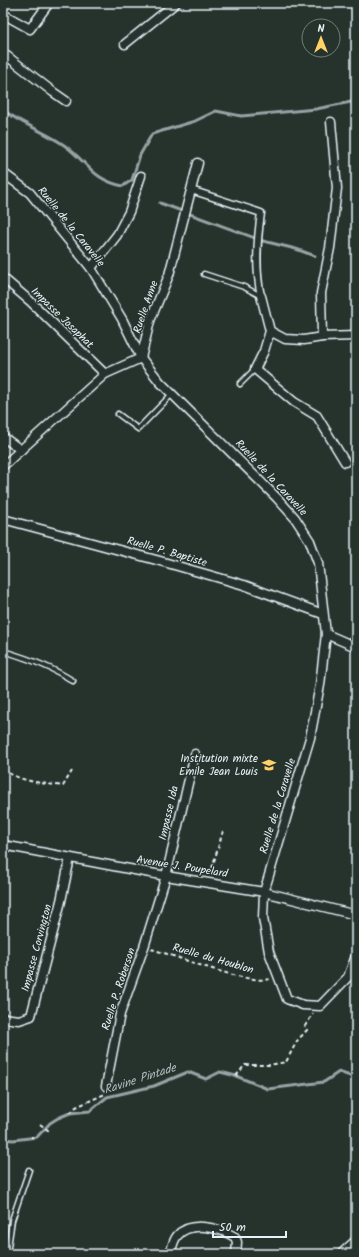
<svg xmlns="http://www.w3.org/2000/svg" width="359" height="1257" viewBox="0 0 359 1257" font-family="Kalam,sans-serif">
<rect width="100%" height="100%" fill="#26332d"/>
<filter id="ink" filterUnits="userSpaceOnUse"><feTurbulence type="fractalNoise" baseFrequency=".025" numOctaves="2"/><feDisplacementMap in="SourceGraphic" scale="8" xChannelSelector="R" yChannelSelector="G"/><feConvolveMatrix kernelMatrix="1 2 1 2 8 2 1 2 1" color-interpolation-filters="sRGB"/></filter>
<g filter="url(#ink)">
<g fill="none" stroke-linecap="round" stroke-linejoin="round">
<g stroke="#98a3a5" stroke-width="3">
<path d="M3,110C22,124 45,132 64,145C88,162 92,180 123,186L132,180L140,155L152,134L195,121L216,111L241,116L316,109L356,101"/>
<polyline points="160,203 263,241 296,249 315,256"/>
<polyline points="3,1139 13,1140 37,1137 50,1123 58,1118 70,1113 90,1111 107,1097 154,1086 188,1072 206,1079 220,1072 236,1076 268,1089 324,1082 339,1072 356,1078"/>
</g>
<defs>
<g id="service">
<polyline points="204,274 244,287 261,296"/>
<polyline points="240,384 255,369"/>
<polyline points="118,414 138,429 172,394"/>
<path d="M3,651C27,658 52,667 73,681"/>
<polyline points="7,1254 12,1220 29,1170"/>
</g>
<path id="pedestrian" d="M191,190L261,213C257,241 255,268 261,296"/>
<g id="minor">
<polyline points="3,14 30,29 49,3"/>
<polyline points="125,44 176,3"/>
<polyline points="3,53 53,92 66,101"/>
<polyline points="3,173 30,193 91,268 122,319 141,358 160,382 277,498 295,518 310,541 318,563 326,634 320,685 310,738 264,892 263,918 269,952 287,999 303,1005 320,1006 348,977 356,956"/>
<polyline points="91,268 117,235 129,212 141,176"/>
<polyline points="3,278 30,301 105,374"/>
<polyline points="261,296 270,331 264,351 255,369 294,402 317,416 345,462"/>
<polyline points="270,331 285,339 304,340 322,337 356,336"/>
<polyline points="322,337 321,293 330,248 337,188 331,122"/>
<polyline points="3,437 21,450"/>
<polyline points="3,466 105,374 141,358 150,321 169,275 198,163"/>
<polyline points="3,519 160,561 244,585 323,614"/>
<polyline points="326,634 356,647"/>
<polyline points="3,845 166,876 264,892 356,915"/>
<polyline points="3,1018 19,1020 31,1016 61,901 70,858"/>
<polyline points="106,1086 120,1014 144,947 166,876 195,754"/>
<path d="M170,1254C172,1248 173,1241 177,1236C190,1220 220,1228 235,1237L237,1242L236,1254"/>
</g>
<polyline id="secondary" points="344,1254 356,1243"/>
</defs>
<use href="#service" stroke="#e8f1f8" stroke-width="7"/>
<use href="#pedestrian" stroke="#e8f1f8" stroke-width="9"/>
<use href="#minor" stroke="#e8f1f8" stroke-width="11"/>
<use href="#secondary" stroke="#e8f1f8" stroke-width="15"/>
<g stroke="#e8f1f8" stroke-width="2" stroke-dasharray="4 3" stroke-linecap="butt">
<path d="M3,769C19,782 43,783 63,786L72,771"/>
<polyline points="210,875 223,831"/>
<path d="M151,949C177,956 248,985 270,979"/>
<polyline points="236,1076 245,1065 269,1065 286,1062 297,1041 307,1030 305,1026 313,1014"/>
<polyline points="70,1113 76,1107 105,1094"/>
<polyline points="40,1124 49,1131"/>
<polyline points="32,1136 32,1138"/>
<polyline points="6,1137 6,1142"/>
</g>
<use href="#service" stroke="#26332d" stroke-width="4"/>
<use href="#pedestrian" stroke="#26332d" stroke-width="6"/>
<use href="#minor" stroke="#26332d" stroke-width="8"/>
<use href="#secondary" stroke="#26332d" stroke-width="12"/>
</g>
</g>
<defs>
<symbol id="school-bare" viewBox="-9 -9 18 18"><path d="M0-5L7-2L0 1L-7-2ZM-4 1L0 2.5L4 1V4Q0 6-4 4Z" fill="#ffd166" stroke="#26332d" stroke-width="2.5" paint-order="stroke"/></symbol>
</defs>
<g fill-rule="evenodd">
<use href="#school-bare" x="259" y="755" width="20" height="20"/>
</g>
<g text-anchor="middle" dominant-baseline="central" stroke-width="3" stroke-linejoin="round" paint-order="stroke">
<g font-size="11" fill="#e8f1f8" stroke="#26332d">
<text transform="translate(71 227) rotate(51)">Ruelle de la Caravelle</text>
<text transform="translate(146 307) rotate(-71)">Ruelle Anne</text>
<text transform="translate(62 318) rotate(44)">Impasse Josaphat</text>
<text transform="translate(271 478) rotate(47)">Ruelle de la Caravelle</text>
<text transform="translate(167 552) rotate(16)">Ruelle P. Baptiste</text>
<text transform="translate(278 806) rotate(-73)">Ruelle de la Caravelle</text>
<text transform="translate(169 813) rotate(-77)">Impasse Ida</text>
<text transform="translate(182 867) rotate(9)">Avenue J. Poupelard</text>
<text transform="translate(37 948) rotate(-75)">Impasse Corvington</text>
<text transform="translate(213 959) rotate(16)">Ruelle du Houblon</text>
<text transform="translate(119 989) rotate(-72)">Ruelle P. Roberson</text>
</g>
<g font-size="11" fill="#e8f1f8" stroke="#26332d" text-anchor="end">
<text x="258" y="759">Institution mixte<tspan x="258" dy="13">Emile Jean Louis</tspan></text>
</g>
<g font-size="12" font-style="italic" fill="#b3bdc0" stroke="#26332d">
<text transform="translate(140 1079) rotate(-18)">Ravine Pintade</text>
</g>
</g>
<rect width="359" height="1257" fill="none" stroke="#26332d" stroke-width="16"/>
<rect x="8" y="8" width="343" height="1241" fill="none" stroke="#e8f1f8" stroke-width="1.5" filter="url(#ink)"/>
<g transform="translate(321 38)"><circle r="19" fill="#26332d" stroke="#747f7e"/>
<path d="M0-3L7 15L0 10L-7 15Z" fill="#ffd166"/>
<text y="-6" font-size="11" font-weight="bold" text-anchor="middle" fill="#e8f1f8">N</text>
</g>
<path d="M213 1231v6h73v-6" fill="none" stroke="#e8f1f8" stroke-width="2"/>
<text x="219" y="1231" font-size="12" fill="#e8f1f8" stroke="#26332d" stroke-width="3" paint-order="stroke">50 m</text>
</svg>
